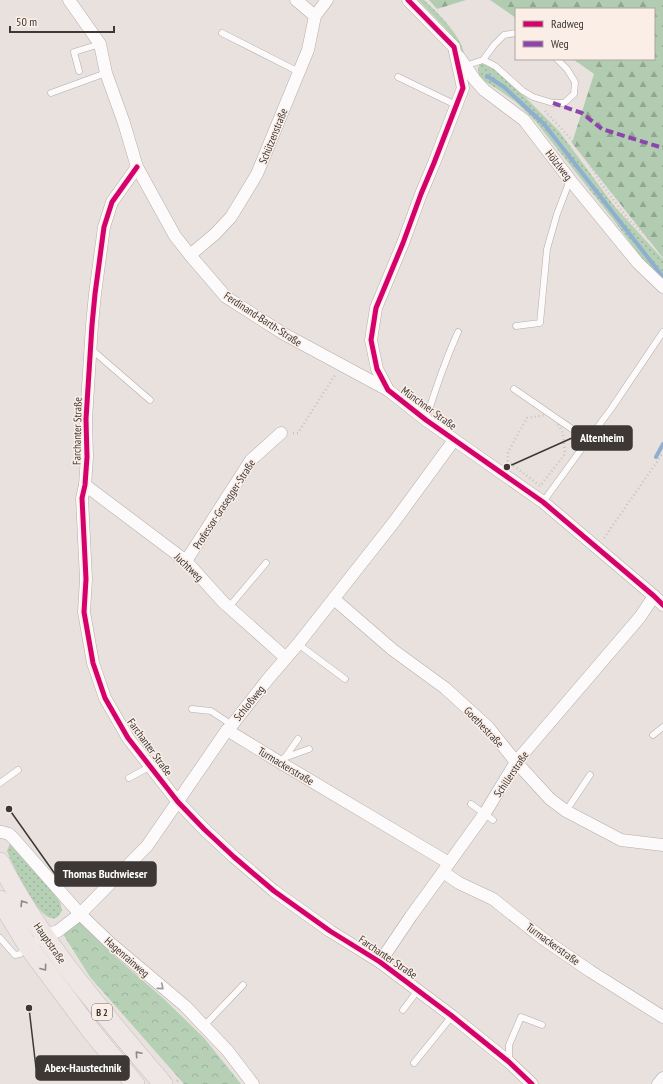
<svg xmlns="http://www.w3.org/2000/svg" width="663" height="1084" viewBox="0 0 663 1084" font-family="'PT Sans Narrow',sans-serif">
<defs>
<pattern id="grass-dots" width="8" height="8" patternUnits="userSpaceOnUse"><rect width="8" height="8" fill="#b6d0b5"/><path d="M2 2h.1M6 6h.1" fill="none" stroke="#9db39c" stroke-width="1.8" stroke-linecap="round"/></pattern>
<pattern id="forest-firs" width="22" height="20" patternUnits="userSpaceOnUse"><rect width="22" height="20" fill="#b1ccb0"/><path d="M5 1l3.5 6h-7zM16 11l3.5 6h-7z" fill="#91a790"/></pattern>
<pattern id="park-crowns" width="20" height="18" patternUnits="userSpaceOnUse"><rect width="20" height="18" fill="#b6d0b5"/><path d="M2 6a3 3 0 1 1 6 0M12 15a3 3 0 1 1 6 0" fill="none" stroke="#9db39c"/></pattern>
</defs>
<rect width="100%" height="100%" fill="#e9e1de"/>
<g fill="url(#grass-dots)">
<path d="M418,0H424C439,14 463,37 465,58L459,44L449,32Z"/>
<polygon points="481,62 488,64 495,70 520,92 559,131 615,207 663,259 663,284 649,268 612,218 536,122 517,103 499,90 479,78 478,68"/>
<path d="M11,841L22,852L60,902L62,910C48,945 11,861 7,851Z"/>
</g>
<g fill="url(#forest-firs)">
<polygon points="429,0 466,0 437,9"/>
<polygon points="490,0 663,0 663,258 572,143 594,74 573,59 654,59 654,9 516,9 516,18"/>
</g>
<polygon fill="url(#park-crowns)" points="81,918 110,952 164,999 204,1038 241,1084 184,1084 90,977 63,934"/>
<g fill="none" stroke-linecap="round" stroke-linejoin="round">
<g stroke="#8eafcf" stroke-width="4">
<polyline points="487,76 504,87 544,124 663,277"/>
<polyline points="656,457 663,444"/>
</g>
<defs>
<g id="lane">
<polyline points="222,33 299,72"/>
<polyline points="483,60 495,66 523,91 533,97 553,103 564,103 574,94 575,82 567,69 557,59"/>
<polyline points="465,66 483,60 494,45 504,35 516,33"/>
<polyline points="79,71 74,52 100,44"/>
<polyline points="398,77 456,105"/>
<polyline points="51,93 106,73"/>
<polyline points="516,326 540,323 547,249 557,214 570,180"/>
<polyline points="91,349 150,400"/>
<polyline points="514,389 588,440 543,502"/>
<path d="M426,420C435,390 445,361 458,332"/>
<polyline points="588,440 611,409 663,332"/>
<polyline points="229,607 266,563"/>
<polyline points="298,644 345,679"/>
<polyline points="192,709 211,711 232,725"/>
<polyline points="653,735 663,727"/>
<polyline points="284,758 309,749"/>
<polyline points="281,763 298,739"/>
<polyline points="129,778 151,766"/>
<polyline points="0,783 18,770"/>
<polyline points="471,804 493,820"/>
<polyline points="566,811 590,775"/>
<polyline points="0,938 15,955 20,954 27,947"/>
<polyline points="403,1010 418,990"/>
<polyline points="204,1026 243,985"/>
<polyline points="509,1062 509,1045 521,1017 542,1025"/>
<polyline points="414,1063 452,1016"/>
</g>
<g id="street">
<polyline points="69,0 100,44 106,73 124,123 137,167 175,236 190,255 226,297 284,334 388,390"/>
<polyline points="296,0 315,16"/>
<polyline points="408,0 454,47 463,88 434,163 421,194 403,243 376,308 371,340 377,369 388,390 426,420 543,502 654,596 663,605"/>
<polyline points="459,57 475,80 484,90 524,120 570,180 638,263 663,287"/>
<polyline points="137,167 112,202 104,227 95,294 92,325 86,419 87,457 85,485 82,498 86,579 84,612 93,663 105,698 128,738 178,802 204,829 234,857 274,891 330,931 380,962 452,1016 509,1062 532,1084"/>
<polyline points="190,255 215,234 231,217 257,174 308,50 315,16 327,0"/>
<polyline points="85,485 186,561 223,602 286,658"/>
<polyline points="186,561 251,460 281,433"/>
<polyline points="334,599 393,650 445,688 488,727 516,762 550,799 566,811 621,840 663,845"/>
<polyline points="227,730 281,763 449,863"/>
<polyline points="0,832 2,832 9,834 14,839 80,914 109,942 185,1006 204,1026 227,1050 253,1084"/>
<polyline points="443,872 459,883 493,899 542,938 590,971 663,1017"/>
<polyline points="40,939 44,936 58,931 80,914 147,846 227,730 232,725 268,679 298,644 394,522 454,440"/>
<polyline points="380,962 411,916 443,872 449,863 485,813 516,762 640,617 654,596"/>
<polyline points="658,1084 663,1078"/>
</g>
<g id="primary">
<path d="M0,862C42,944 104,1014 163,1084"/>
<polyline points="0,900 28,946 92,1032 135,1084"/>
</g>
</defs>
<use href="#lane" stroke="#b3adab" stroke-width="7"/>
<use href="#street" stroke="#b3adab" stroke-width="13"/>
<use href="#primary" stroke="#c1bebc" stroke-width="20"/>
<g stroke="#c6c3c3" stroke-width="2.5" stroke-dasharray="1 3" stroke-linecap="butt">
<polyline points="545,111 580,149 600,182 628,219 663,252"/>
<polyline points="641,244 648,238"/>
<polygon points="552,414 563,433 565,454 540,486 508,461 508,452 527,418"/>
<polyline points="293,433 298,433 335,375"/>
<polyline points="604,538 663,453"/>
<polyline points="85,966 96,956 128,977"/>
<polyline points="133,1023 156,1000 176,1036 203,1050 206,1059 207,1060 217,1064 233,1084"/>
<polyline points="177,1081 210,1050"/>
</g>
<use href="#lane" stroke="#fcfafa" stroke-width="6"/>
<use href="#street" stroke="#fcfafa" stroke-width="12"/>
<use href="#primary" stroke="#eee7e6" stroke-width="19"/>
<polyline stroke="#8e44ad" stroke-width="4" stroke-dasharray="8 4" stroke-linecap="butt" points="553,103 582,113 602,129 663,148"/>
<defs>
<g id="cycleway">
<polyline points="408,0 454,47 463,88 434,163 421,194 403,243 376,308 371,340 377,369 388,390 426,420 543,502 654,596 663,605"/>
<polyline points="137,167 112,202 104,227 95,294 92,325 86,419 87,457 85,485 82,498 86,579 84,612 93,663 105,698 128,738 178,802 204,829 234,857 274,891 330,931 380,962 452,1016 509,1062 532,1084"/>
</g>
</defs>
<use href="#cycleway" stroke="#faeee7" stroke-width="8"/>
<use href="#cycleway" stroke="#d6006c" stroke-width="5"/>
</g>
<defs><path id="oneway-chevron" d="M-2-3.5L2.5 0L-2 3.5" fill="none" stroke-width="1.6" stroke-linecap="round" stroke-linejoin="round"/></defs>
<g stroke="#8d8785">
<use href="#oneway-chevron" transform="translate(23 903) rotate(-122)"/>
<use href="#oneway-chevron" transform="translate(44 968) rotate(54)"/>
<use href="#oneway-chevron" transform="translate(138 1054) rotate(-131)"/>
</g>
<use stroke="#9c9998" href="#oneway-chevron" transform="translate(161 987) rotate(40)"/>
<g text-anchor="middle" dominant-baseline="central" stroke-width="3" stroke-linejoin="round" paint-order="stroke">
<rect fill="#faeee7" stroke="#766f6b" stroke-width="1" x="92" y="1004" width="20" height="16" rx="3"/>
<g font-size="10" font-weight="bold" fill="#3d3836">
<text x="102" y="1012">B 2</text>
</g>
<g font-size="11" fill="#3d3836" stroke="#faeee7">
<text transform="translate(273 136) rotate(-68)">Schützenstraße</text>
<text transform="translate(559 165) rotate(52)">Hölzlweg</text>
<text transform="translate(263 319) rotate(33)">Ferdinand-Barth-Straße</text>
<text transform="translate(429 408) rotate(36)">Münchner Straße</text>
<text transform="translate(77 431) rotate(-89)">Farchanter Straße</text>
<text transform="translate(224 504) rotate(-57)">Professor-Grasegger-Straße</text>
<text transform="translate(189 567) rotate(44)">Juchtweg</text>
<text transform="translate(249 703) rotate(-51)">Schloßweg</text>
<text transform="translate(484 727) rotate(46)">Goethestraße</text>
<text transform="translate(150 747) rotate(54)">Farchanter Straße</text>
<text transform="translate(286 766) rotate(31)">Turmackerstraße</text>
<text transform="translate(511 774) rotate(-56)">Schillerstraße</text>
<text transform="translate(50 943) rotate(55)">Hauptstraße</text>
<text transform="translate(553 944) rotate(36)">Turmackerstraße</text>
<text transform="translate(127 957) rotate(41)">Hagenrainweg</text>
<text transform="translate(388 957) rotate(34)">Farchanter Straße</text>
</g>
</g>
<path fill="none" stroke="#3d3836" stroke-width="1.5" d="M507 467L572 438M9 809L55 874M29 1008L36 1068"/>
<g fill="#3d3836" stroke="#faeee7" stroke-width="1.5">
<circle cx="507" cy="467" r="4"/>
<circle cx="9" cy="809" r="4"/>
<circle cx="29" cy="1008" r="4"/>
</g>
<g fill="#3d3836" stroke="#3d3836" stroke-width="1.5">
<rect x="572" y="426" width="60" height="24" rx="4"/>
<rect x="55" y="862" width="101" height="24" rx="4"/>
<rect x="36" y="1056" width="93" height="24" rx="4"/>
</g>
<g font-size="12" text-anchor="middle" font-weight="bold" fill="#fff">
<text x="602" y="442">Altenheim</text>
<text x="105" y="878">Thomas Buchwieser</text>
<text x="83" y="1072">Abex-Haustechnik</text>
</g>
<rect x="515" y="8" width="140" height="52" fill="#faeee7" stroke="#aea5a0"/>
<rect x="523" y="21" width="20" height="6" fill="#d6006c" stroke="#aea5a0"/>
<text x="551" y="28" font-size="12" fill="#3d3836">Radweg</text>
<rect x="523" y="41" width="20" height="6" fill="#8e44ad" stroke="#aea5a0"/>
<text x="551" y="48" font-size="12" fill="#3d3836">Weg</text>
<path d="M10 26v6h104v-6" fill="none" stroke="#3d3836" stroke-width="2"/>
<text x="16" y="26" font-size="12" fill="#3d3836" stroke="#faeee7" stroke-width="3" paint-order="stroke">50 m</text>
</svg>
